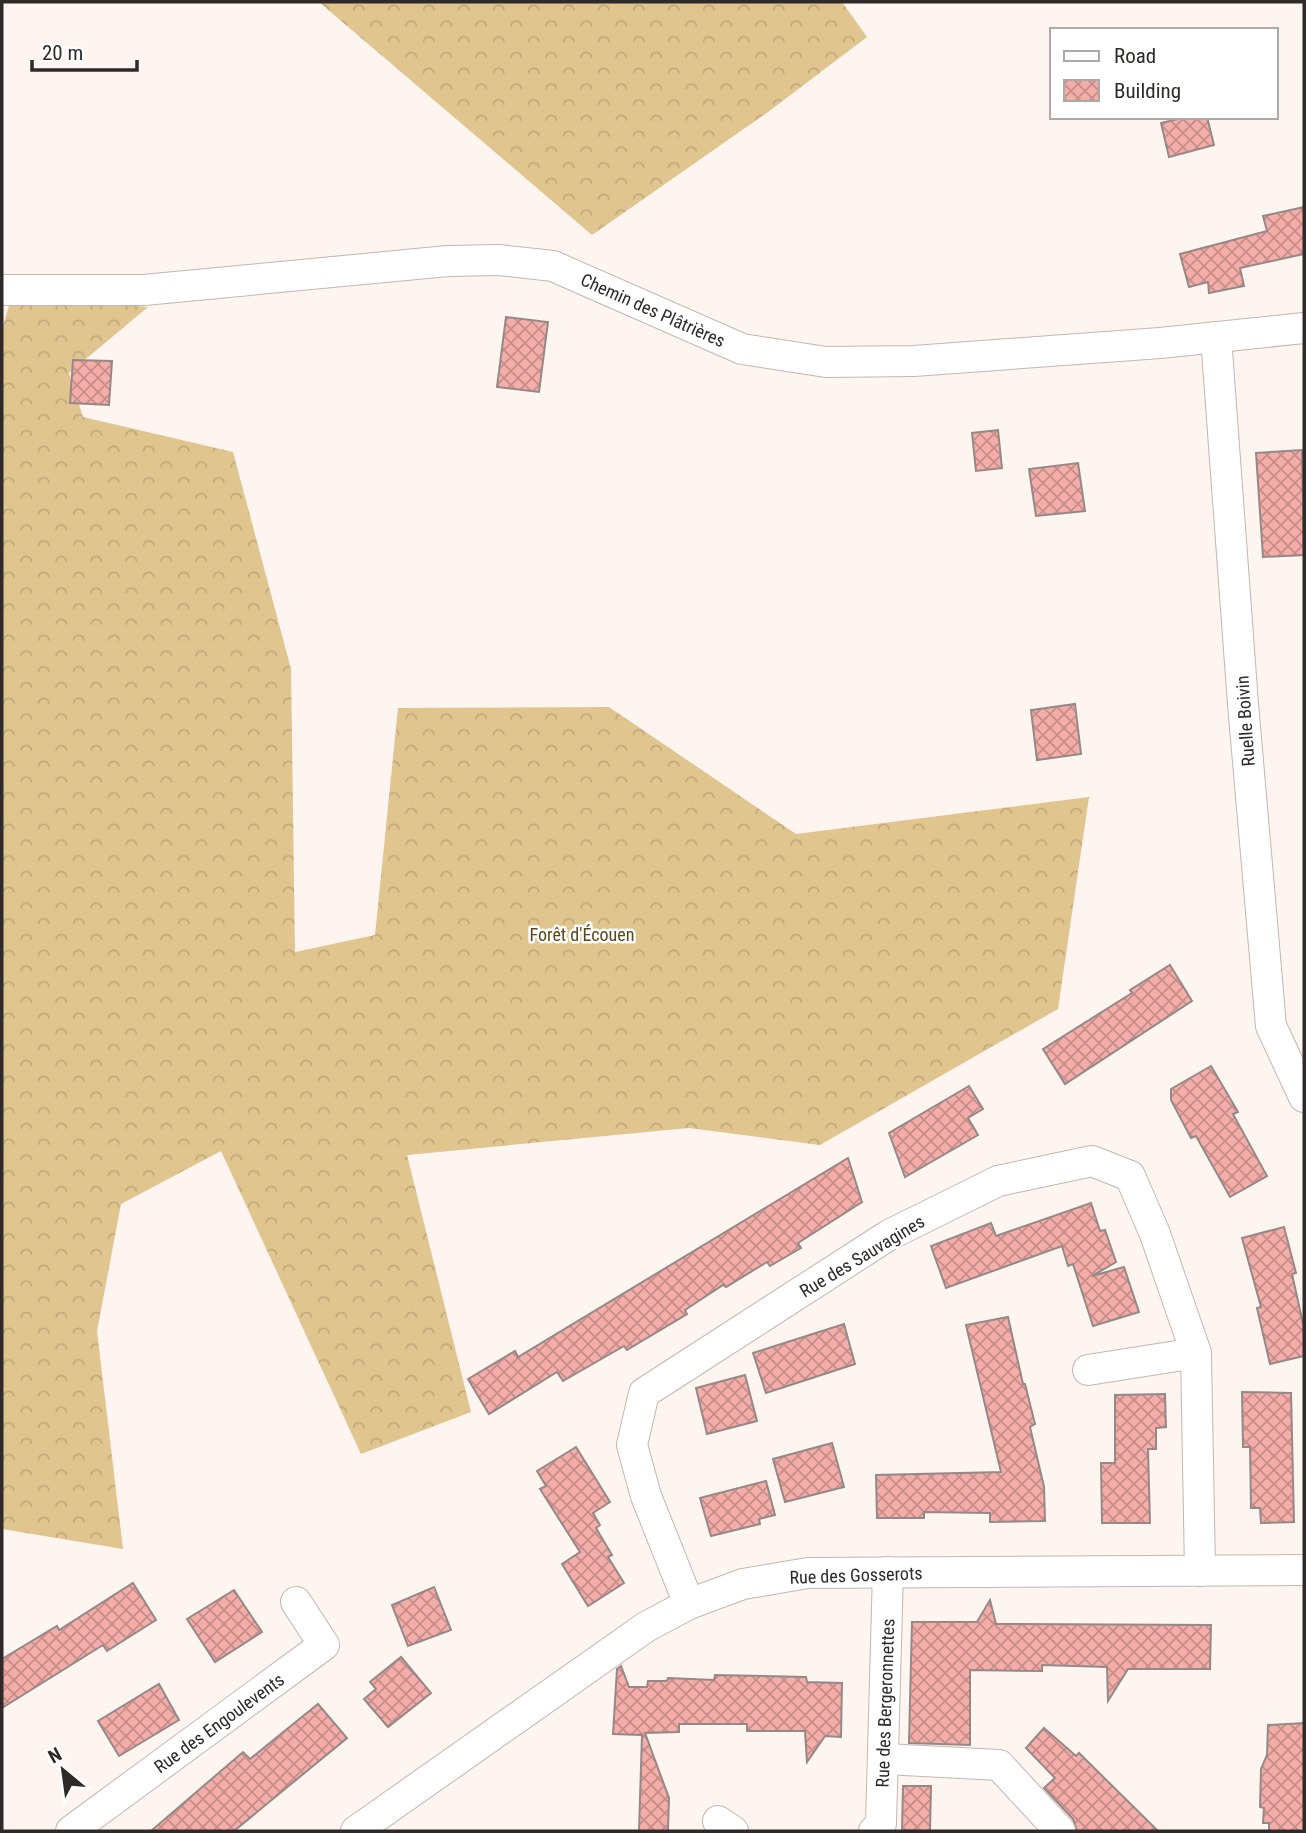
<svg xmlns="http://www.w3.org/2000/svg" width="1306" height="1833" viewBox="0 0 1306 1833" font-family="'Roboto Condensed',sans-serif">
<defs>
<pattern id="forest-crowns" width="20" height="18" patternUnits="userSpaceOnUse" patternTransform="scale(1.75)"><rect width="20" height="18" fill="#e1c58f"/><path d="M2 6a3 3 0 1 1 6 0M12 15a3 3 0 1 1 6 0" fill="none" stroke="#c1a97b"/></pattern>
<pattern id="building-cross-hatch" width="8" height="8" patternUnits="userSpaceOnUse" patternTransform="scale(1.75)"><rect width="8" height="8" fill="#f4ada8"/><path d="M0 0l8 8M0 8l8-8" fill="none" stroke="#c68d89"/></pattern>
</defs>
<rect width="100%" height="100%" fill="#fef4f0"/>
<g fill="url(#forest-crowns)">
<polygon points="319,2 842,2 867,37 768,112 592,235"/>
<polygon points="12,295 148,307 69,373 83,417 233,452 291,669 295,952 375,935 398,708 609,707 796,834 1089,797 1058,1009 820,1145 689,1128 407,1155 471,1412 361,1454 221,1151 121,1204 97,1331 123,1549 2,1529 2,330"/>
</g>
<g fill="url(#building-cross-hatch)" stroke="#958988" stroke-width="2">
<polygon points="1186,117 1207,117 1214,145 1169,157 1161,123"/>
<polygon points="1304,207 1304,254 1240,268 1244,286 1209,293 1208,282 1189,287 1180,254 1267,231 1263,216"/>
<polygon points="506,317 548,322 539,392 497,387"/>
<polygon points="73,360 112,361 109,405 70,403"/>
<polygon points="998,430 1002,468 976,471 972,433"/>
<polygon points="1302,450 1304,555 1263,557 1256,453"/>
<polygon points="1078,463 1085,511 1036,516 1029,469"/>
<polygon points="1075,704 1081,754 1037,760 1031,710"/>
<polygon points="1170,965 1192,1001 1065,1084 1043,1049 1132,993 1130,990"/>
<polygon points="1211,1066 1238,1112 1233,1114 1267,1176 1230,1197 1196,1136 1191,1138 1171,1100 1171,1089"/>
<polygon points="969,1086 983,1109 968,1118 978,1135 905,1177 889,1133"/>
<polygon points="848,1158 862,1202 798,1243 801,1248 770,1266 767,1262 726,1287 723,1285 685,1310 687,1314 627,1350 624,1346 563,1381 557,1372 489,1414 468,1379 515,1351 518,1357"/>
<polygon points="1091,1203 1100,1231 1105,1230 1116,1262 1092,1276 1124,1267 1139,1312 1093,1326 1073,1264 1068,1266 1062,1246 946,1288 931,1246 991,1223 996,1236"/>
<polygon points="1284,1227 1296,1273 1292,1274 1304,1328 1304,1356 1270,1364 1257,1308 1261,1307 1242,1238"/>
<polygon points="1008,1317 1023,1384 1025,1384 1035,1424 1030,1427 1044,1487 1045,1521 990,1522 990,1513 924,1512 924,1518 877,1518 876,1475 1001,1472 966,1325"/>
<polygon points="844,1324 855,1364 766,1393 753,1353"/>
<polygon points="745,1375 757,1421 707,1434 696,1388"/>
<polygon points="1242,1392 1291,1393 1294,1522 1261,1523 1260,1508 1251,1508 1250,1447 1243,1447"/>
<polygon points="1165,1394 1166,1427 1156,1428 1156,1449 1148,1449 1150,1523 1102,1523 1101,1463 1115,1463 1115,1395"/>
<polygon points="832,1443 844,1487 785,1502 773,1459"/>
<polygon points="576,1447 610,1502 593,1513 600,1525 596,1528 612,1555 608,1557 624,1583 588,1606 562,1564 580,1552 540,1489 546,1486 537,1471"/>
<polygon points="766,1481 775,1515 759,1519 760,1524 711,1536 700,1498"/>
<polygon points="133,1583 156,1620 107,1651 103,1645 2,1708 2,1659 57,1626 59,1630"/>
<polygon points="434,1587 451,1630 408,1646 392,1605"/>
<polygon points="234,1590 262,1632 215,1662 187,1619"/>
<polygon points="990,1600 996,1624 1211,1625 1210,1669 1128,1669 1108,1701 1107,1667 1042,1665 1042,1671 970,1670 970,1745 909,1743 912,1622 977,1622"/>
<polygon points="401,1657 431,1693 388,1727 364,1699 376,1689 370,1682"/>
<polygon points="621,1666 629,1687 647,1687 648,1681 667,1681 668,1678 714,1680 715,1675 806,1677 807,1682 842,1683 841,1737 825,1736 807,1762 805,1731 747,1731 747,1724 679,1724 679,1732 645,1733 669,1798 668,1831 639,1831 642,1735 613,1734 617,1669"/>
<polygon points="159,1684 179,1720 119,1756 98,1721"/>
<polygon points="318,1704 347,1738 234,1831 151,1831 243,1752 250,1759"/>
<polygon points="1304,1723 1304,1831 1269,1831 1269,1823 1263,1823 1264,1808 1260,1807 1261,1769 1267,1755 1268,1725"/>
<polygon points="1044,1728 1076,1756 1079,1753 1158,1831 1077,1831 1073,1819 1044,1788 1055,1778 1026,1748"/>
<polygon points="903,1786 931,1786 930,1831 902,1830"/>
</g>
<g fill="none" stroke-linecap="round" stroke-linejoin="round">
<defs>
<g id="minor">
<polyline points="2,290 144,290 448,261 499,260 553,266 742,349 826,362 914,361 1160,343 1304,328"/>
<polyline points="1216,337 1243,704 1271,1026 1304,1097"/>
<polyline points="1088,1370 1196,1353 1200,1571"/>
<polyline points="689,1604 646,1496 632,1445 644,1393 889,1235 998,1181 1092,1161 1130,1176 1155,1234 1196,1353"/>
<polyline points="885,1759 999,1765 1060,1831"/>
<polyline points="718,1821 733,1831"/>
<polyline points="71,1831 324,1645 296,1602"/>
<polyline points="356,1831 646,1627 689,1604 743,1584 808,1573 1304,1570"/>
<polyline points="874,1831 881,1824 888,1572"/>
</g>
</defs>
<use href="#minor" stroke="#c2b7b2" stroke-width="32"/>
<use href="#minor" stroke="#fff" stroke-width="30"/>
</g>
<g text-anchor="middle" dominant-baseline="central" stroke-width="5" stroke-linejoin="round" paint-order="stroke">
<g font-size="18" fill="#2e2a28" stroke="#fff">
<text transform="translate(653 310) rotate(24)">Chemin des Plâtrières</text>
<text transform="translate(1245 721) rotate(-94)">Ruelle Boivin</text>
<text transform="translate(862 1256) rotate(-31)">Rue des Sauvagines</text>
<text transform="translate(856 1575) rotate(-2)">Rue des Gosserots</text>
<text transform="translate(885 1703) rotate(-88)">Rue des Bergeronnettes</text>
<text transform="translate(219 1723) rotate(-36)">Rue des Engoulevents</text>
</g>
<g font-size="18" fill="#5b4517" stroke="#fff">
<text x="582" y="934">Forêt d'Écouen</text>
</g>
</g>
<rect width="1306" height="1833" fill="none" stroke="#2e2a28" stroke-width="7"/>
<rect x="1050" y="28" width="228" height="91" fill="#ffffff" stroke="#abaaa9" stroke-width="2"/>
<rect x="1064" y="51" width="35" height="10" fill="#ffffff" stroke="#abaaa9" stroke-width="2"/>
<text x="1114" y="63" font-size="21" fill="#2e2a28">Road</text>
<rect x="1064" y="80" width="35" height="21" fill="url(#building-cross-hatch)" stroke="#abaaa9" stroke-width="2"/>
<text x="1114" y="98" font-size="21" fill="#2e2a28">Building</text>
<g transform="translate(63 1770) rotate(331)" stroke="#ffffff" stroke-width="5" paint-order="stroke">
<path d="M0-5L12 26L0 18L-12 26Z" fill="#2e2a28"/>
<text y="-10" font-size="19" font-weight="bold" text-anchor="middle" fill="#2e2a28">N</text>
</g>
<path d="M32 60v10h105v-10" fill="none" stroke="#2e2a28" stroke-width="3.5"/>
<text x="42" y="60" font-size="21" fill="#2e2a28" stroke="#ffffff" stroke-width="5" paint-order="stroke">20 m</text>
</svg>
